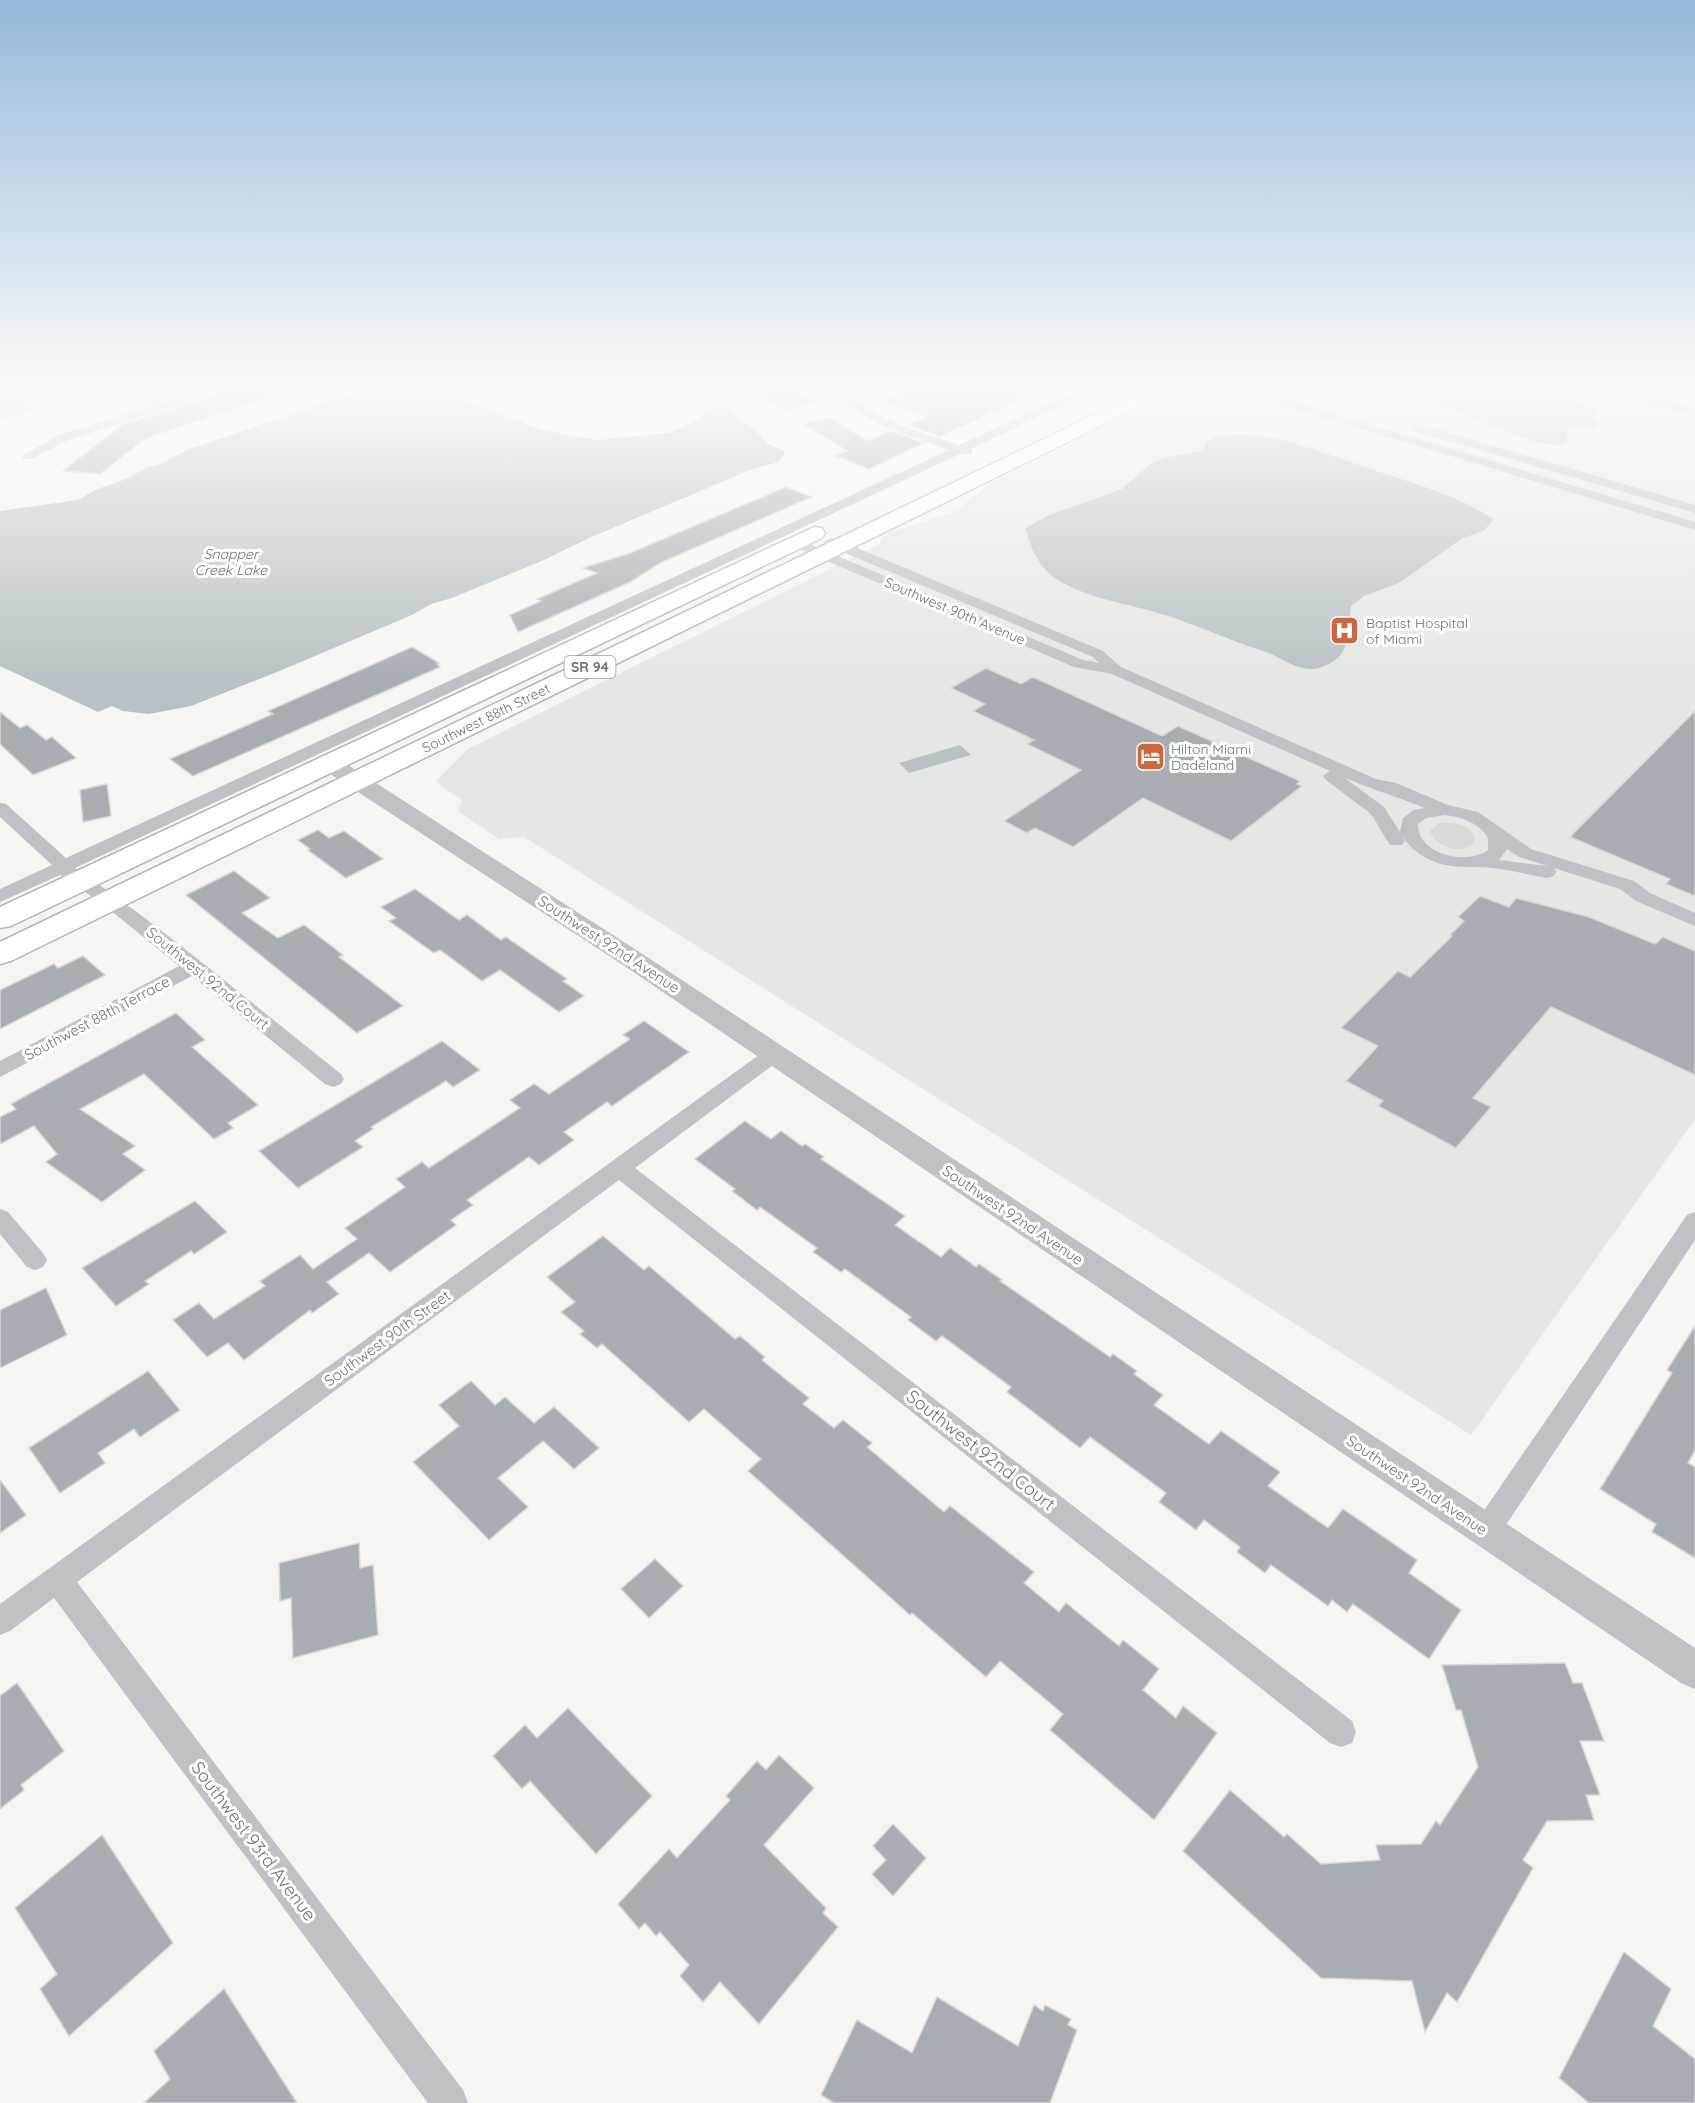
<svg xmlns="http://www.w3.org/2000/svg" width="1695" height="2103" viewBox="0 0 1695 2103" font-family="Quicksand,sans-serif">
<rect width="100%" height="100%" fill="#f5f5f2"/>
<polygon fill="#e5e7e5" points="1187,387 1695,387 1695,1119 1471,1435 524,837 499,839 459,812 462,800 439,785 437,780 468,749 880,544 881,538 889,533 965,508 962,506 989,484"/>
<g fill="#d6dbd4">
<polygon points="72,387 108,387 0,420 0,406"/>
<path d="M1439,823C1453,822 1474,825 1475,841C1464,856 1435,848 1430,831Z"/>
</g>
<g fill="#b8c1c5">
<polygon points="0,387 72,387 0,406"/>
<path d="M371,387H433L542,430L598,440L669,433L695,421L707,409L724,407L753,428L767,443L785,452C780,465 767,465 755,468L589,538L544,560L452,598L431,604L412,615L277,672L191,706L149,714L123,711L112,706L98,712L0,666V511L78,500L95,490L126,479L148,467L161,464L187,450Z"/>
<path d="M1381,387C1439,387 1548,376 1595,412L1594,418L1599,425L1594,429L1570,428L1567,431V443C1539,454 1465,411 1435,402C1417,397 1397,396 1381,387Z"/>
<path d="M1236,434C1284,435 1329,455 1374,470C1414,484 1458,495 1493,519L1485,530L1461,539L1399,583L1364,596L1351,606C1348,631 1353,656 1322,667C1299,675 1283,657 1263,651C1225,639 1189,621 1151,611C1118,602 1080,596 1052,576C1038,565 1029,545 1026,528L1047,516L1122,489L1150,464L1163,458L1200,451L1204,449L1205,442L1219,436Z"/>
<polygon points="960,745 971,755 909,773 899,763"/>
</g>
<g fill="#a7adb3" stroke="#d6d6d5" stroke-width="1.5">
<polygon points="172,387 208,387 148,405"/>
<polygon points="236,387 285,387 286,392 146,438 100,474 63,471 122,425"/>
<polygon points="744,387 792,387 818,402 784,411"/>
<polygon points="913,387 1050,387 940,436 907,425 927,417 881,400"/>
<polygon points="828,417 868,441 891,431 924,443 869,469 836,456 848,451 803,424"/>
<polygon points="786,487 812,497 662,562 630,582 518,632 510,615 541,601 537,599 597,573 583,568 630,553"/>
<polygon points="412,647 439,663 437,664 440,667 193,776 170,759 273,714 268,711"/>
<polygon points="986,668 1021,684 1033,677 1162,736 1178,726 1300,781 1297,784 1302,786 1231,841 1143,798 1073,847 1035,828 1027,833 1004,821 1081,770 1027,744 1034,740 973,711 985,704 951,688"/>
<polygon points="1695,711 1695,896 1666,884 1670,879 1570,837"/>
<polygon points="0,712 20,728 27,725 46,740 52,737 76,758 33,775 0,744"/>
<polygon points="107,784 111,816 83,822 80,790"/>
<polygon points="318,830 329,838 344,831 383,859 346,878 308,850 310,849 298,840"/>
<polygon points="234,871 270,898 242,913 278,938 304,925 343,955 339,957 403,1006 357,1033 186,895"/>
<polygon points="415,889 459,920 467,915 501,940 506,937 567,979 563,981 584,996 559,1012 500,970 482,981 440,950 434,953 389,921 396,918 381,907"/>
<polygon points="1480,896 1509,907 1516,898 1589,917 1655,944 1663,937 1695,951 1695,1075 1551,1007 1473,1098 1491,1107 1456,1148 1378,1106 1383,1101 1346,1081 1378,1046 1341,1028 1398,971 1410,977 1452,936 1450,935 1464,921 1458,917"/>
<polygon points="83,956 105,975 0,1029 0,990 54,964 58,968"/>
<polygon points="176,1013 205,1040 192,1047 258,1105 228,1123 233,1128 214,1139 144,1074 80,1109 135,1146 123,1154 145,1170 102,1202 46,1162 57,1154 34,1126 0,1144 0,1117 16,1109 11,1104"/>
<polygon points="644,1021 689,1052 612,1106 607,1102 564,1132 574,1140 539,1165 529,1157 467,1200 473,1205 451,1220 456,1225 390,1272 369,1253 327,1282 339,1294 312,1313 310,1310 244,1360 228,1343 207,1357 173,1320 199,1303 214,1319 265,1286 260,1281 300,1255 313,1269 357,1239 345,1228 405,1187 396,1179 422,1162 429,1168 520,1108 510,1100 534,1084 549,1094 630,1039 623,1035"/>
<polygon points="442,1041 480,1070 453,1087 446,1081 371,1127 373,1129 355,1141 363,1147 298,1188 259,1151"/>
<polygon points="745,1121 771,1139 781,1131 802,1146 805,1144 824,1157 821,1159 905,1216 895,1225 941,1257 950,1248 976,1267 979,1264 1002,1280 1000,1281 1110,1357 1113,1354 1137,1371 1134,1374 1163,1395 1154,1405 1209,1444 1221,1431 1280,1472 1268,1486 1328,1528 1343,1509 1417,1560 1409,1573 1461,1610 1429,1659 1353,1604 1347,1612 1332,1600 1328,1606 1271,1565 1265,1573 1237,1552 1240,1547 1204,1520 1196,1530 1159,1502 1166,1493 1090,1437 1080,1448 1007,1392 1011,1387 942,1336 936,1341 908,1320 911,1317 845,1269 841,1272 813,1252 817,1248 760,1207 757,1210 732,1191 735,1189 695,1159"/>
<polygon points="195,1201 227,1232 194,1254 191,1251 145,1281 149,1284 116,1306 82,1268"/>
<polygon points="603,1236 644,1270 649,1266 735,1339 740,1336 765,1357 762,1360 809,1398 803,1404 834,1428 843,1420 872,1443 867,1447 944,1512 950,1506 1034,1572 1024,1583 1059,1612 1066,1603 1119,1646 1123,1640 1159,1669 1143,1690 1176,1718 1183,1706 1217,1733 1154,1820 1050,1730 1063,1714 1000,1661 986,1677 912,1613 910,1615 748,1471 761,1459 704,1409 689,1422 602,1344 597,1348 580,1334 584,1331 561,1312 575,1302 547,1277"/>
<polygon points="46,1288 67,1335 0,1368 0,1310"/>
<polygon points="1695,1326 1695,1450 1688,1463 1695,1467 1695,1558 1652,1532 1656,1524 1600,1489 1672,1373 1667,1370"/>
<polygon points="148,1371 180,1410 140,1437 134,1429 98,1453 105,1463 60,1493 29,1448"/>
<polygon points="471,1381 495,1405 505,1397 534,1423 554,1407 599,1448 574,1469 543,1441 498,1478 528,1507 489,1540 413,1462 459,1426 439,1405"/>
<polygon points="0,1480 26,1515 0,1533"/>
<polygon points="359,1543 360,1568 373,1565 378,1635 293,1658 291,1598 280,1601 279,1563"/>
<polygon points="655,1559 683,1586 649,1618 621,1589"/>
<polygon points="1565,1663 1573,1683 1582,1683 1604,1741 1580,1741 1600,1795 1586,1795 1594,1820 1547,1821 1523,1860 1533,1868 1457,2002 1447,1993 1425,2032 1412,1981 1321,1978 1183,1851 1230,1790 1284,1837 1287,1834 1321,1864 1380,1860 1376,1845 1421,1844 1436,1821 1440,1825 1478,1767 1461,1710 1456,1710 1442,1665"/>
<polygon points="17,1683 64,1751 21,1785 24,1790 0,1809 0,1696"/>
<polygon points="568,1708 652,1796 596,1854 530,1781 522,1789 493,1756 525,1725 537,1738"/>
<polygon points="779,1755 814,1788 764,1845 826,1908 823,1913 838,1927 759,2024 720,1982 703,2002 680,1976 689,1965 660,1932 656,1936 645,1923 639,1929 618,1904 669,1849 677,1858 730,1800 726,1796 757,1761 766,1770"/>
<polygon points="893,1824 926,1858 893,1896 872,1874 886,1860 873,1846"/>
<polygon points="102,1835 173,1943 69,2036 40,1989 57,1974 15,1908"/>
<polygon points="1624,1952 1671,1989 1653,2026 1695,2059 1695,2103 1589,2103 1559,2078"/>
<polygon points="224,1989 297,2103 144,2103 170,2079 154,2051"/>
<polygon points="937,1997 1018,2046 1034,2005 1043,2011 1045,2005 1071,2019 1068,2025 1077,2030 1050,2103 834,2103 821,2095 857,2020 912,2053"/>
</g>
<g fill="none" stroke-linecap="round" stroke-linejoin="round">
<defs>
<g id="primary">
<polygon points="1152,387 1175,387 1172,391 11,961 0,964 0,942"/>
<polygon points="814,527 822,528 825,533 822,538 11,926 0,928 0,907"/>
</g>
</defs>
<use href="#primary" stroke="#b2b5b9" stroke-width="3"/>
<g fill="#bec1c5" fill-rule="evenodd">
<polygon points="216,387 234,387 66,441 32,459 24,459 22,456 58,435"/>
<path d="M590,387L628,390L665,387C650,399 605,400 590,387Z"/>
<path d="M832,387H844L846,389L875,387L873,389L851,395C875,421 926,433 959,445L1085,387H1100L971,449L973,452L971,455L960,454L75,868C168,931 252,1004 341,1074L344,1079L341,1084L333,1087L325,1084L192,976L0,1077V1061L179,966L104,905L60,875L0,902V889L52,865L0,817V803L6,804L66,858L949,450C907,434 860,424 832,387Z"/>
<polygon points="1227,387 1245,387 1695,522 1695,530 1229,389"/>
<polygon points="1597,387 1616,387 1695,408 1695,416 1599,389"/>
<polygon points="1419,424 1695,505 1695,513 1415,431 1413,428"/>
<path d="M795,538L1083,660L1099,663L1093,657L826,545L824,542L831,538L836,539L1103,651L1121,667L1376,779L1396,783L1448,805L1478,812L1531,849L1634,881L1650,893L1695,913V926L1636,901L1620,889L1519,857L1507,849L1499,860L1547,866L1554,868L1556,872L1554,876L1547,878C1525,874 1499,867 1477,867C1447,868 1421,863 1403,837L1405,841L1402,845H1390L1371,814L1326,780L1323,776L1330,771L1112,674L1074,667L790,545L788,542L790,539ZM1345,778C1371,789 1398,797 1425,808L1414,810L1403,818L1400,832L1384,807ZM1445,815C1462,817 1479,823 1488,838V850C1467,866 1417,854 1418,824L1426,818Z"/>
<polygon points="774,1047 781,1049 785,1054 781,1059 635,1168 1352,1721 1356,1732 1352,1743 1341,1747 1330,1743 619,1180 77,1582 463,2090 468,2103 428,2103 54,1598 10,1631 0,1635 0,1604 767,1049"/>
<polygon points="0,1209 8,1212 43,1253 47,1260 43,1267 35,1270 27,1267 0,1234"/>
<polygon points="1695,1212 1695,1240 1496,1540 1486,1544 1476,1540 1472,1531 1476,1522 1687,1215"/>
</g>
<polygon fill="#bec1c5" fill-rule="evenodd" points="329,757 337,758 641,953 1695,1648 1695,1689 1681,1683 623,965 321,768 318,763 321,758"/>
<use href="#primary" fill="#fff" fill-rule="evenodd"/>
</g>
<linearGradient id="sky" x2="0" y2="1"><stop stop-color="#95b9da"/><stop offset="0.57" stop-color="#fafaf9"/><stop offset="1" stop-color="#fafaf9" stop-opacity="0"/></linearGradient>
<rect width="1695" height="681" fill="url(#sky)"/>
<defs>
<symbol id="hospital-square" viewBox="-11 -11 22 22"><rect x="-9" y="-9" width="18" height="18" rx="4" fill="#cf6738" stroke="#fff"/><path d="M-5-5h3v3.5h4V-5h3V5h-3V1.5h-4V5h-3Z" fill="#fff"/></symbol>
<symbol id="hotel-square" viewBox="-11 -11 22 22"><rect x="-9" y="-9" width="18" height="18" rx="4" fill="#cf6738" stroke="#fff"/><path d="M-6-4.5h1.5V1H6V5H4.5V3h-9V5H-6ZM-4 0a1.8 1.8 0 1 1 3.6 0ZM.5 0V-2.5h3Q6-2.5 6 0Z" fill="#fff"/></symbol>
</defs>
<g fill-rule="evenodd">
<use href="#hospital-square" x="1328" y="614" width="33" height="33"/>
<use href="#hotel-square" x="1134" y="740" width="33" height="33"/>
</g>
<g text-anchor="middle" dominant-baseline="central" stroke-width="6" stroke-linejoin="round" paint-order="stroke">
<g font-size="14" font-style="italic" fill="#63737c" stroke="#fff">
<text x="231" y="554">Snapper<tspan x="231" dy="16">Creek Lake</tspan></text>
</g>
<g font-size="14" fill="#677380" stroke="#fff">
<text transform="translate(955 611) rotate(23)">Southwest 90th Avenue</text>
<text transform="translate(486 718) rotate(-26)">Southwest 88th Street</text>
</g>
<g font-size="14" fill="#677380" stroke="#fff" text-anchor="start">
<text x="1366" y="623">Baptist Hospital<tspan x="1366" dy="16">of Miami</tspan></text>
<text x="1171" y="749">Hilton Miami<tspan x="1171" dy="16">Dadeland</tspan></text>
</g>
<rect fill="#fff" stroke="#959da6" stroke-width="1.5" x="564.5" y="656" width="51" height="22" rx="4.5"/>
<g font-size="14" font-weight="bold" fill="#677380">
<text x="590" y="667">SR 94</text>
</g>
<g font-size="15" fill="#677380" stroke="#fff">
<text transform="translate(609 944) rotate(33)">Southwest 92nd Avenue</text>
<text transform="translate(208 978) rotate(39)">Southwest 92nd Court</text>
<text transform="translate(97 1018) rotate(-28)">Southwest 88th Terrace</text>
<text transform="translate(1013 1215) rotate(34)">Southwest 92nd Avenue</text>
<text transform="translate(387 1338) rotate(-36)">Southwest 90th Street</text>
<text transform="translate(1417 1485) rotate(34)">Southwest 92nd Avenue</text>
</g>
<g font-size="18" fill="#677380" stroke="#fff">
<text transform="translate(981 1450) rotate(38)">Southwest 92nd Court</text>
<text transform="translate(254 1841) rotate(53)">Southwest 93rd Avenue</text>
</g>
</g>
</svg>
